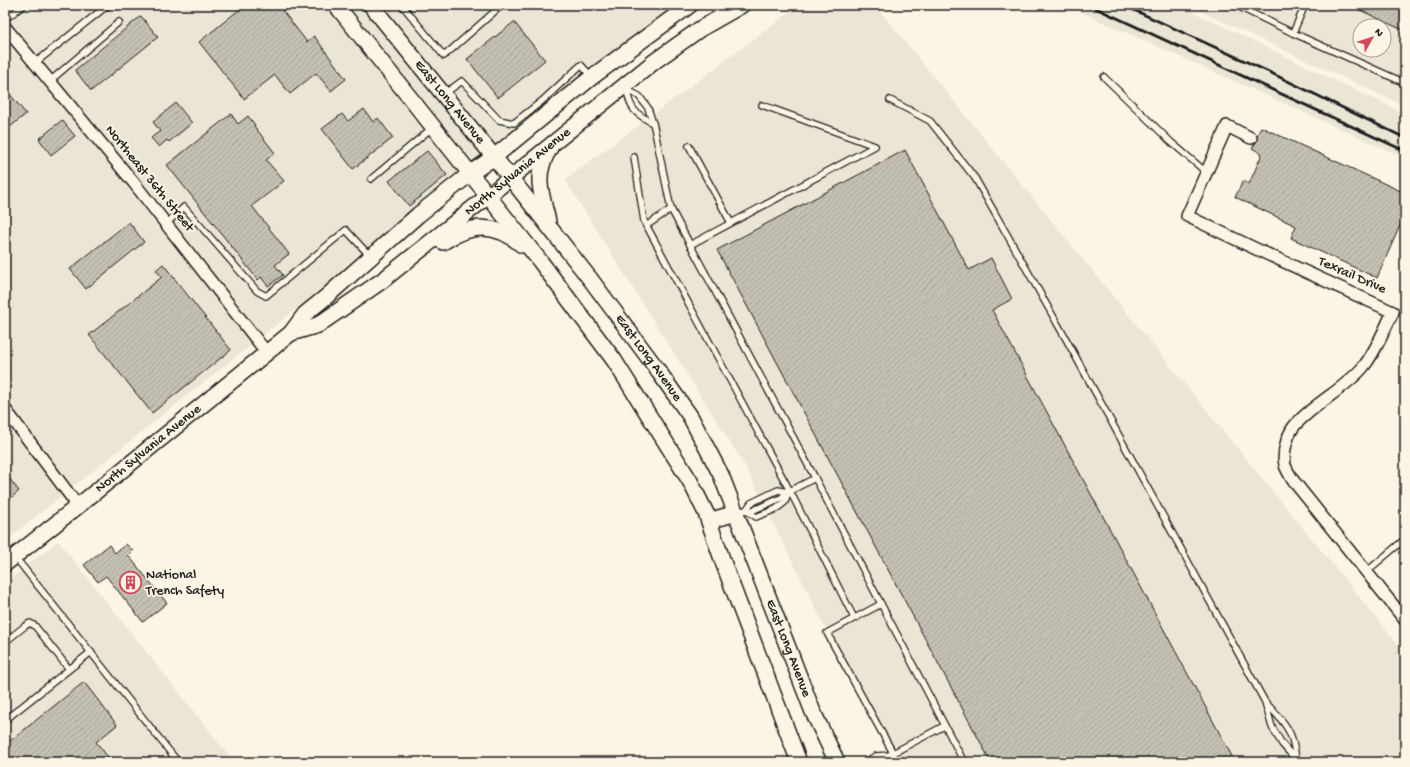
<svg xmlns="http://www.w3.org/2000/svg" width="1410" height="767" viewBox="0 0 1410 767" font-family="'Gochi Hand',sans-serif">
<defs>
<pattern id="building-hatch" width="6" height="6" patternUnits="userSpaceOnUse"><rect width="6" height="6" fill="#c4c0b3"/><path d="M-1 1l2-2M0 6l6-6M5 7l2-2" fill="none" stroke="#a8a499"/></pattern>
</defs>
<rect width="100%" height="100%" fill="#fcf5e5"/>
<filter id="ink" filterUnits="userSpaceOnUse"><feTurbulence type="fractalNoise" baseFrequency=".025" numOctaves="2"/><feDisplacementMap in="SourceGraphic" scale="8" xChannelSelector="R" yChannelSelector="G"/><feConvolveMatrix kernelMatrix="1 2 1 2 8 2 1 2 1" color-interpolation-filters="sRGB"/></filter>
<g filter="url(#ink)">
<g fill="#ebe5d6" fill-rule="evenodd">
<polygon points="5,5 675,5 448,180 311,297 5,541"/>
<polygon points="800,5 875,5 1405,653 1405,751 1390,762 892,762 745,466 565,180"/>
<polygon points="1065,5 1179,5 1405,114 1405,158"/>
<path d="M1187,5H1405V106ZM1360,26H1384V50H1360Z"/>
<polygon points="58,541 234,762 5,762 5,583"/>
</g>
<g fill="url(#building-hatch)" stroke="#1c1c1c">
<polygon points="245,5 278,5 307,42 314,36 346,79 331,91 316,73 290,94 275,75 244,99 199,42"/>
<polygon points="1349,5 1405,5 1405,31"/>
<polygon points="141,16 158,37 91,91 75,70"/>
<polygon points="514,22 545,60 498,98 467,59"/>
<polygon points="5,88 26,114 5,131"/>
<polygon points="176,103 192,123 169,142 167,140 159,147 151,138 160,131 153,122"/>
<polygon points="364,109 373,122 378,118 393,138 353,169 322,129 342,114 348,121"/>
<polygon points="231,114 238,124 248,116 255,125 254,126 275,153 266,160 284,181 252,206 289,254 275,265 283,275 268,286 261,277 258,280 167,165"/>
<polygon points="62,120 75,136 51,155 39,139"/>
<polygon points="1261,127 1405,193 1405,214 1377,278 1291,238 1296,226 1235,197 1243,181 1249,184 1262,154 1252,148 1257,141 1257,136"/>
<polygon points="905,150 969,270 991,258 1012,299 992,310 1235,762 991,762 717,250"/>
<polygon points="427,151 447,175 409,206 389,181"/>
<polygon points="129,222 144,242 86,289 70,269"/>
<polygon points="163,264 231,350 152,413 89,335 162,277 156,270"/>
<polygon points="5,473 19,491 5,503"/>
<polygon points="126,544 133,551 128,555 167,603 143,622 106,576 98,582 84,565 109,545 115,553"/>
<polygon points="84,682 117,725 96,742 112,762 5,762 5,745"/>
</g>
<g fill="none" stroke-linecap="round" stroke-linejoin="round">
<defs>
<g id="lane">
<polyline points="402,5 444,56 502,5"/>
<polyline points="1235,5 1293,33 1305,5"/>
<polyline points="5,19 24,5"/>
<polyline points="1293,33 1405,83"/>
<polyline points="35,63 108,5"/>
<polyline points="1104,77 1171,142 1206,172"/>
<polyline points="50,81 119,22"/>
<polyline points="624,86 627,90 639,96 648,108 654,127 671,209 815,478"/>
<path d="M627,90C630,110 636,114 653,123"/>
<polyline points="444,94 462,81 499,120 514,123 542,101 581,65 591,76"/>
<polyline points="890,100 930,121 975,178 1066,339 1265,702 1272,727 1282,744 1298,762"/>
<polyline points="689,146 731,223"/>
<polyline points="634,157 644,221 790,491 854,618"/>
<polyline points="371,179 433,127"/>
<polyline points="166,224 184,207 257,291 266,296 346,230 371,257"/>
<polyline points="646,226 671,209"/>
<polyline points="690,245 875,146 762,105"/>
<polyline points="746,510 756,517 776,509 785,502 788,492"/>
<polyline points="746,510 751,503 778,490 788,492"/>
<polyline points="736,512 746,510 754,510 781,498 788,492 815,478 964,762"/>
<polyline points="15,557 178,762"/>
<polyline points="1366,572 1405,539"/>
<polyline points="881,604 827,633 898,762"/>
<polyline points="5,642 25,626 30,623 35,626 69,669"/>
<path d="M1266,703C1276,714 1288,725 1292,739C1294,746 1295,752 1296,759"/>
<polyline points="5,720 91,652"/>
<polyline points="865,762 876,756 890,755"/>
<polyline points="882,762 893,753 944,726"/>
</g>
<g id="street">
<polyline points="5,27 134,183 267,353"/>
<path d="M1251,138L1227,126L1187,216L1254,248L1393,312C1384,330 1376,351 1364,366C1346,388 1318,401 1298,422C1288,431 1282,451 1285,465C1286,469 1290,475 1292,479L1405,620"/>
<polyline points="5,409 78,506"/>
</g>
<g id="secondary">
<polyline points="336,5 540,261 614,360 690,481 706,513 723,562 799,762"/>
<path id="s1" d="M371,5L494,157L591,280L654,365L690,416L721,475L813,712L837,762"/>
<path d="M548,221C541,192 533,175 550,148"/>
<path d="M443,242C471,224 495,222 522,245"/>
<path id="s2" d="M291,333L318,325L383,280L488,196L655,61L700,29L742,5"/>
<polyline points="709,521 736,513"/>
<path id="s3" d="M5,564L78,506L291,333L305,314L326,297L418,215L471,173L494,157L592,77L690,5"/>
</g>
</defs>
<use href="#lane" stroke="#1c1c1c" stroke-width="8"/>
<use href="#street" stroke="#1c1c1c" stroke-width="14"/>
<use href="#secondary" stroke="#1c1c1c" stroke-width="18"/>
<use href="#lane" stroke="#fcf5e5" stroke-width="5.5"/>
<use href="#street" stroke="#fcf5e5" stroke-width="11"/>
<use href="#secondary" stroke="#fcf5e5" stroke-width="15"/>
<g stroke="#1c1c1c" stroke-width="3">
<polyline points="1089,5 1405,151"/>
<polyline points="1123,5 1269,72 1405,138"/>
</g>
</g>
</g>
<defs>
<symbol id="building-ring" viewBox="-11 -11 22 22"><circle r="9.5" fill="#fcf5e5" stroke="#d1495b" stroke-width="1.5"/><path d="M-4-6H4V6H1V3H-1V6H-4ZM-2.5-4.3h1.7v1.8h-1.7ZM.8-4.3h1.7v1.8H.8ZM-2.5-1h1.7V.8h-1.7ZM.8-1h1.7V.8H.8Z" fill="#d1495b"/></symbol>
</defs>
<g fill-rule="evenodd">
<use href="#building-ring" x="118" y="570" width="25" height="25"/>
</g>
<g text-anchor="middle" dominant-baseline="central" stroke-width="3.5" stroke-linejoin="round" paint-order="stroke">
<g font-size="14" fill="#1c1c1c" stroke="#fcf5e5">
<text stroke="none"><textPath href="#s1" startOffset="125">East Long Avenue</textPath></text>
<text stroke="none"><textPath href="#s2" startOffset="280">North Sylvania Avenue</textPath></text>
<text transform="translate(149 179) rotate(51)">Northeast 36th Street</text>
<text transform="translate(1352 276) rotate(24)">Texrail Drive</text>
<text stroke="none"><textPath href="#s1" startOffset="449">East Long Avenue</textPath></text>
<text stroke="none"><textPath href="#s3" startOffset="184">North Sylvania Avenue</textPath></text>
<text stroke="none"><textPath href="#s1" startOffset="773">East Long Avenue</textPath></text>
</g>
<g font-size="14" fill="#1c1c1c" stroke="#fcf5e5" text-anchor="start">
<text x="146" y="575">National<tspan x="146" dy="16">Trench Safety</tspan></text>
</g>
</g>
<rect width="1410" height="767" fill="none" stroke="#fcf5e5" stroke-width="20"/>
<rect x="10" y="10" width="1390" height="747" fill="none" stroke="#1c1c1c" stroke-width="1.5" filter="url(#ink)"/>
<g transform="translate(1372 38) rotate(51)"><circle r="19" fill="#fcf5e5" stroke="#a29e95"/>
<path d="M0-3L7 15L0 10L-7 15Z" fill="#d1495b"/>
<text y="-6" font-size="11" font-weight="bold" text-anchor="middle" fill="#1c1c1c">N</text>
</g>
</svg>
